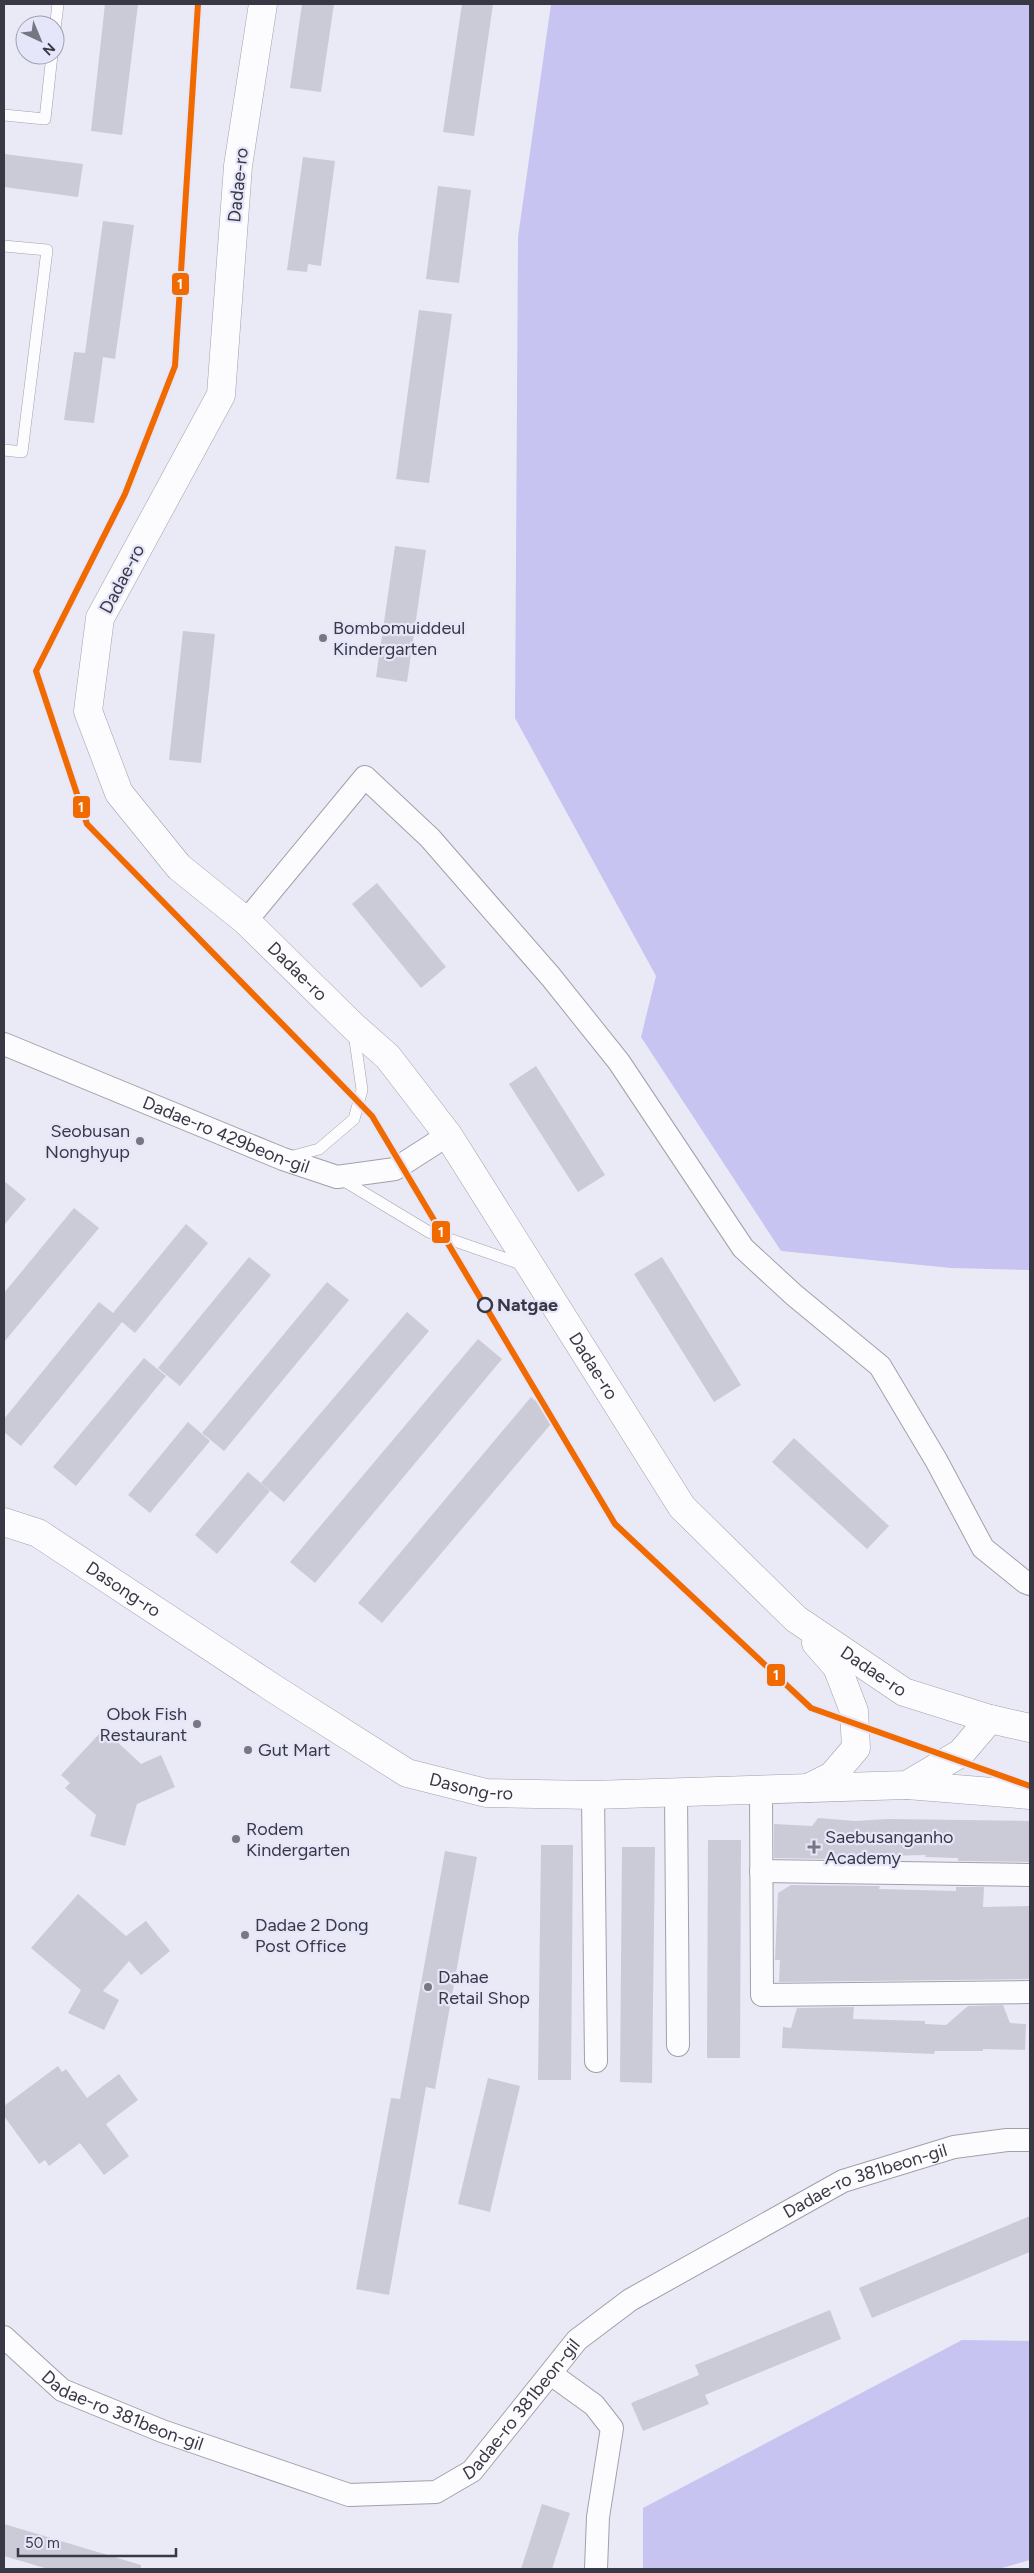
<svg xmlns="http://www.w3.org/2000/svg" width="1034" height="2573" viewBox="0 0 1034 2573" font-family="Figtree,sans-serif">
<rect width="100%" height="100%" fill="#eaeaf6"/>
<g fill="#c7c4f2">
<polygon points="551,4 1030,4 1030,1270 951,1268 781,1251 641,1037 656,976 515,718 518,237"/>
<polygon points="962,2340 1030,2341 1030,2560 998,2569 643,2569 643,2508"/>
</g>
<g fill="#cbcbd7">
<polygon points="105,4 138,4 122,135 91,131"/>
<polygon points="302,4 334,4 321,92 290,88"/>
<polygon points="462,4 493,4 474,136 443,132"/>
<polygon points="4,154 83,164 78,197 4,187"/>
<polygon points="303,157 335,161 321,266 308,264 307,272 287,270"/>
<polygon points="438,186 471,190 459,283 426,279"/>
<polygon points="103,221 134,225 115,359 103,357 94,423 64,420 74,352 85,353"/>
<polygon points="419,310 452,314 429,483 396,479"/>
<polygon points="395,546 426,550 407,682 376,677"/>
<polygon points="183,631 215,634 201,763 169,760"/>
<polygon points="377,883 446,967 421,988 352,904"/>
<polygon points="536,1066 605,1175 578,1192 509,1084"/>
<polygon points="4,1181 26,1199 4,1225"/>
<polygon points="74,1208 99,1228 4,1342 4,1293"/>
<polygon points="186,1224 208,1243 135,1333 122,1322 21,1446 4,1432 4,1419 99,1302 113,1313"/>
<polygon points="249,1257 271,1275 180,1386 158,1368"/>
<polygon points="662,1257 741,1385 714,1402 634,1274"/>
<polygon points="327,1282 349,1300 224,1451 202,1433"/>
<polygon points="407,1312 429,1331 284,1502 261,1483"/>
<polygon points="478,1339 502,1359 315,1583 290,1562"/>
<polygon points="144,1358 166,1376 76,1486 53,1467"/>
<polygon points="531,1397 556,1418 382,1623 358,1603"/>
<polygon points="188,1422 210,1441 150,1513 128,1495"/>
<polygon points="794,1438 889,1526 867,1549 772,1462"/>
<polygon points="248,1472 270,1491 217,1554 195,1535"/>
<polygon points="99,1734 106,1741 111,1736 141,1764 161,1755 175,1787 137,1804 125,1846 90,1836 96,1815 65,1788 70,1783 61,1775"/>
<polygon points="818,1818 855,1821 888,1819 1030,1821 1030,1862 958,1861 958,1858 925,1857 926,1855 882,1856 882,1860 774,1858 774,1824 812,1826"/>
<polygon points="708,1840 741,1840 740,2058 707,2058"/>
<polygon points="541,1845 573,1845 571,2080 538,2080"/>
<polygon points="622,1847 655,1847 652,2083 620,2082"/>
<polygon points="445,1851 477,1857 435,2089 426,2087 389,2295 356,2289 391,2098 400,2099"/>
<polygon points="791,1885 880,1886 879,1889 956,1891 956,1887 984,1887 983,1907 1029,1906 1030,1979 779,1982 780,1960 775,1960 778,1893"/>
<polygon points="78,1894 126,1936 146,1921 170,1951 141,1975 129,1961 103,1991 119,2000 104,2030 68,2013 81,1990 31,1948"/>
<polygon points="1003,2005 1010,2023 1026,2024 1025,2050 983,2049 983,2051 935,2051 934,2054 782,2048 783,2027 791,2028 797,2008 854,2007 853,2019 925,2021 925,2024 946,2025 968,2006"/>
<polygon points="58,2066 62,2072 66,2069 87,2098 119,2074 138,2100 106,2124 129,2156 104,2175 80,2143 49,2166 45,2160 39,2164 4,2116 4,2106"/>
<polygon points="488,2078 520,2086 490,2212 458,2204"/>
<polygon points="1030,2216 1030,2252 872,2318 859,2288"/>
<polygon points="830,2310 841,2339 705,2395 709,2404 643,2431 631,2403 699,2375 695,2365"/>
<polygon points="542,2504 570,2513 552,2569 521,2569"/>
<polygon points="4,2524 141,2565 141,2569 48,2569 4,2556"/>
</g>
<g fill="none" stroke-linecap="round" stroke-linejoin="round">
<defs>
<g id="lane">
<polyline points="55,29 58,4"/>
<polyline points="4,115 45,119 52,55"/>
<polyline points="4,246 47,250 22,452 4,450"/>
<polyline points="290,1157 319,1149 354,1119 362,1090 354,1033"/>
<polyline points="341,1179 429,1232 524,1265"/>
</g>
<g id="street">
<polyline points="246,921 365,777 430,838 551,977 619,1062 743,1248 794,1295 880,1366 936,1460 983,1548 1025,1582 1030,1584"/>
<path id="s1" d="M4,1044L283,1159L337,1177L395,1169L448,1135"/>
<polyline points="761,1791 762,1995 1030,1992"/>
<polyline points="676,1792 678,2045"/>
<polyline points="593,1795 596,2061"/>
<polyline points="761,1871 1030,1875"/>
<path id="s2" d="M4,2337L62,2390L162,2431L349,2495L436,2492L472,2471L577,2340L630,2300L843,2181L954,2147L1007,2140H1030"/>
<polyline points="551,2374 594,2405 612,2428 598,2517 596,2569"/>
</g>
<g id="secondary">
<path id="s3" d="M263,4L238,166L221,395L100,618L88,711L119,793L179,867L246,921L353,1026L388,1057L448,1135L682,1507L796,1619L904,1692L990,1719L1030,1728"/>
<path id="s4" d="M4,1522L38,1533L276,1690L407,1773L486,1793L593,1795L907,1785L961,1753L990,1719"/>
<polyline points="907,1785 1030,1795"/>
<polyline points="808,1788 832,1776 856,1748 854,1711 837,1667 816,1643"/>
</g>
</defs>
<use href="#lane" stroke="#a1a0ab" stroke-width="12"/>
<use href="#street" stroke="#a1a0ab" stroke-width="24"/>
<use href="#secondary" stroke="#a1a0ab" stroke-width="29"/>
<use href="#lane" stroke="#fcfcfe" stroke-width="11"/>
<use href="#street" stroke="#fcfcfe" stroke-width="22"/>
<use href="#secondary" stroke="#fcfcfe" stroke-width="28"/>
<defs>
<polyline id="metro-1" points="198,4 175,366 125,494 36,671 87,824 372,1116 615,1524 811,1708 1030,1786"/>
</defs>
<use href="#metro-1" stroke="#e6e6fa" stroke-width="10"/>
<use href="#metro-1" stroke="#f06a00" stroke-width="6"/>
</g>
<g fill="#777683" stroke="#e6e6fa" stroke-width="2">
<circle cx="323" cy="638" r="5"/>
<circle cx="140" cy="1141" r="5"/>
<circle cx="197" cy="1724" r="5"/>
<circle cx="248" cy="1750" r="5"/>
<circle cx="236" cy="1839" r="5"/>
<path d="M811.5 1839.5h5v5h5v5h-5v5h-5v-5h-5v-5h5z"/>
<circle cx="245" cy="1935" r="5"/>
<circle cx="428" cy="1987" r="5"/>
</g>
<circle fill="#e6e6fa" stroke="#393845" stroke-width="2.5" cx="485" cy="1305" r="7"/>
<g text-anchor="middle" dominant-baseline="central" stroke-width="4.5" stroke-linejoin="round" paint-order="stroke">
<g font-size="18" fill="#393845" stroke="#e6e6fa">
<text transform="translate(238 185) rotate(-84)">Dadae-ro</text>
<text transform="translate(122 579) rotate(-62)">Dadae-ro</text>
<text stroke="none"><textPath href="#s3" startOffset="1082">Dadae-ro</textPath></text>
<text stroke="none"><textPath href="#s1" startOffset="240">Dadae-ro 429beon-gil</textPath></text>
<text stroke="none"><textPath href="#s3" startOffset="1578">Dadae-ro</textPath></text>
<text stroke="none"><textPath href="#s4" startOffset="138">Dasong-ro</textPath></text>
<text stroke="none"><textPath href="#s3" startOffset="1998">Dadae-ro</textPath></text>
<text stroke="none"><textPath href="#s4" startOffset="542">Dasong-ro</textPath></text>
<text stroke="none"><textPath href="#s2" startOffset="1012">Dadae-ro 381beon-gil</textPath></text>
<text stroke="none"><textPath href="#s2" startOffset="142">Dadae-ro 381beon-gil</textPath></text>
<text stroke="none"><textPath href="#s2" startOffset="592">Dadae-ro 381beon-gil</textPath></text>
</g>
<g font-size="18" fill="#393845" stroke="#e6e6fa" text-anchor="start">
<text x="333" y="628">Bombomuiddeul<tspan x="333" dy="21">Kindergarten</tspan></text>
<text x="130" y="1131" text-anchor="end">Seobusan<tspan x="130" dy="21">Nonghyup</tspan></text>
<text x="187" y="1714" text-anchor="end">Obok Fish<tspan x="187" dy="21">Restaurant</tspan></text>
<text x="258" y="1750">Gut Mart</text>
<text x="246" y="1829">Rodem<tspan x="246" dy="21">Kindergarten</tspan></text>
<text x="825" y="1837">Saebusanganho<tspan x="825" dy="21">Academy</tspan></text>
<text x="255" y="1925">Dadae 2 Dong<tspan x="255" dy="21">Post Office</tspan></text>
<text x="438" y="1977">Dahae<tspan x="438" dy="21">Retail Shop</tspan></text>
</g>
<g font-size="18" font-weight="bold" fill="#393845" stroke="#e6e6fa" text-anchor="start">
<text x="497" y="1305">Natgae</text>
</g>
</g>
<g stroke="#e6e6fa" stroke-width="2">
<rect x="171" y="272" width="19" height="24" rx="5" fill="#f06a00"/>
<rect x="72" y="795" width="19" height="24" rx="5" fill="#f06a00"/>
<rect x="431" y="1220" width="20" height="24" rx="5" fill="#f06a00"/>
<rect x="766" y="1663" width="20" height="24" rx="5" fill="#f06a00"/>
</g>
<g font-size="14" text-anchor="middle" font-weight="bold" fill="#fff">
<text x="180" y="289">1</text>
<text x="81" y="812">1</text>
<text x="441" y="1237">1</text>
<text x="776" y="1680">1</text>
</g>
<rect width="1034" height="2573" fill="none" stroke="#393845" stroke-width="10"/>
<g transform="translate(40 40) rotate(136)"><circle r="24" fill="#e6e6fa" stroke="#a1a0b2"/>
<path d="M0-4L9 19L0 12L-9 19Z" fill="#777683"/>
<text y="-8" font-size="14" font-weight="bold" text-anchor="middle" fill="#393845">N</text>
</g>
<path d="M18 2548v8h158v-8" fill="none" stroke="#393845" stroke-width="2.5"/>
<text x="25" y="2548" font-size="15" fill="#393845" stroke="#e6e6fa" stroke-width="4" paint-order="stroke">50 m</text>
</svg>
